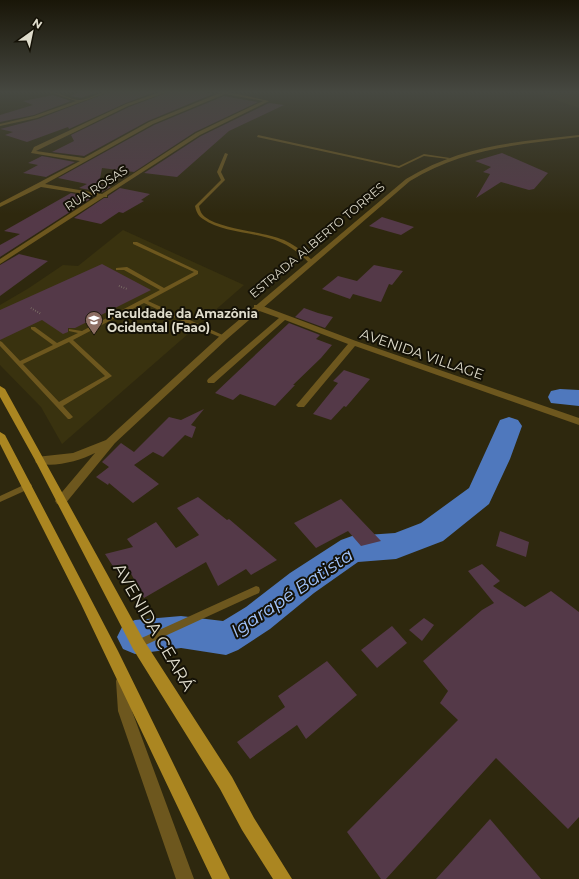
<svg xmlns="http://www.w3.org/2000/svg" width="579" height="879" viewBox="0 0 579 879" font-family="Montserrat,sans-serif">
<rect width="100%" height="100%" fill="#2e280e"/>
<g fill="#39320f">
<polygon points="549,91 579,91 579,108 536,93"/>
<polygon points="123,230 244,285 62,444 41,407 0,365 0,305 29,288 63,265 78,266"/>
</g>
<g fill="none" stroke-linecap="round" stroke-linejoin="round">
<g fill="#4f78bd" fill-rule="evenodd">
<polygon points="560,389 579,390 579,406 551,403 548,397 551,391"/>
<polygon points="509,417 518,420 522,426 510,459 489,504 443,541 396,559 358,562 314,593 270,629 238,650 226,655 181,648 135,654 123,649 117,637 123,625 135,620 181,616 223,621 246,607 290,573 341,540 352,536 395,533 421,523 469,488 500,420"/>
</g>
</g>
<g fill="#543948">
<polygon points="83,91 101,91 81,98 70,96"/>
<polygon points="112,91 157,91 126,103 69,129 68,127 27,142 5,135 13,132 0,129 38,119"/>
<polygon points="171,91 207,91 208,93 213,94 148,121 84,156 52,152 74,141 71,135 129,107"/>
<polygon points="53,95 71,101 34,115 0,122 0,115 33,105 23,101"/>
<polygon points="224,96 258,102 195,132 134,172 102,168 99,184 111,187 102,192 79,188 87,184 58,178 154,125"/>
<polygon points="269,103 284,105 229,131 177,177 144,173 201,136"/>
<polygon points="502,153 548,173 534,189 529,190 501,182 476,198 490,174 483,172 491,167 475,161"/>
<polygon points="42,156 75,162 46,177 23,173 38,165 28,163"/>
<polygon points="120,188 150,194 141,200 144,201 123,213 119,212 101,224 74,218 104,198 108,198 108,196"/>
<polygon points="71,193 93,197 0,257 0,245 20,234 4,231"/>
<polygon points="382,217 414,227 401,235 369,226"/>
<polygon points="19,254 48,261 0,296 0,265"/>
<polygon points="102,264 151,290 75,328 68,328 68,332 63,334 42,320 0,340 0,310"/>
<polygon points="374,265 403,271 392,285 389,284 381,302 353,294 350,299 322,289 338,276 357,281"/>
<polygon points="304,308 318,313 333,317 325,328 295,317"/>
<polygon points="289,323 320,335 316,339 332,345 321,358 293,385 295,385 275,406 240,394 233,400 215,393"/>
<polygon points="344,370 370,379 346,407 344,406 331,420 313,414 338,383 333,381"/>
<polygon points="204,409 191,425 196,427 192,438 185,435 163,457 153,452 134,465 159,484 133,503 109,483 108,485 96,477 109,467 102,462 121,443 134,452 169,417 181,420"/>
<polygon points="198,497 227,520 229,519 277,560 251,575 246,569 218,586 206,562 144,598 128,568 118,574 105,554 133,547 127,539 156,522 176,548 199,535 177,508"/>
<polygon points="341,499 381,541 361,546 348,531 316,548 294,523"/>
<polygon points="500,531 529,542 526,557 496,546"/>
<polygon points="482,564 500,581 493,586 525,607 551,591 579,612 579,817 568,829 496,758 386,879 381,879 347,832 458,720 440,703 448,691 423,661 482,610 494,603 468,571"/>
<polygon points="424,618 434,625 422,641 409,630"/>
<polygon points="392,626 407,643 377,668 361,650"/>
<polygon points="327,661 357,695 306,739 297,725 250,759 237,742 285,707 278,696"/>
<polygon points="490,819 541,879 436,879"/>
</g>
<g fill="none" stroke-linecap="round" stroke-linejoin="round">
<g stroke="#8d8974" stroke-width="2" stroke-dasharray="0.5 2" stroke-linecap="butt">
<polyline points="119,286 127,289"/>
<polyline points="31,308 41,314"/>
</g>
<g fill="#6d571e" fill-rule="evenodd">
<polygon points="258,135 399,166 424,154 450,158 448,159 424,156 399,168 257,137"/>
<path d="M225,153L228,154L221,172L225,180L199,206C200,210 201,214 205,217C222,230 263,231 284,240C295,245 305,253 314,262V264H310C302,255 292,247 280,242C258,232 222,233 203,219C198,216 196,211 195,206L221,180L217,172Z"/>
<path d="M133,242H137L198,271V274L148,301L227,337L226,338H222L184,322L144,303L73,340L112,376L63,406L73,417L70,419H68L0,346V341L2,342L20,361L53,345L31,329V327H35L57,343L78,333L69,331V329L82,331L160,290L124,270H116V268L127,267L164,288L194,272L133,244ZM69,342L105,376L59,402L23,364Z"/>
<polygon points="28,483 31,484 32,486 31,488 0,502 0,496"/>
<polygon points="256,586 259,587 260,590 259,593 141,647 138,649 135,647 133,644 135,641"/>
</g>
<g fill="#6d571e" fill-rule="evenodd">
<path d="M47,91C58,91 71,101 81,100C91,99 100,91 111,91L37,118L0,126V124L34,116L76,101Z"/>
<path d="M163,91H170L128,106L36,151L84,158L149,122L220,93L214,91H224L269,101L200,135L107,195V197H104L0,264V259L97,196L41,187L0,207V203L80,161L31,153L34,147L126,104ZM225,94L263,101L196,133L102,194L45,184L153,124Z"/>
<polygon points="254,305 260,305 356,341 579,418 579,425 355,346 304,407 298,407 296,405 298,403 348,344 285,320 214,383 208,383 207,381 208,379 279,318 254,309"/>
<polygon points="123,674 128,676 130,681 132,711 194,879 176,879 118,711 116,681 118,676"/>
</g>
<path fill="#6d571e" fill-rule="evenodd" d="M579,135V137C517,145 464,148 410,181L227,339L115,443L65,504L61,505L57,504L55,501L57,498L95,453C79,461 54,468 36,463L35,460L36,457L73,453L106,440L221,335L406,179C462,145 516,142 579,135Z"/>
<g fill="#ab8621" fill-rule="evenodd">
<polygon points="0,386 5,389 143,639 232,777 254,818 292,879 273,879 242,830 220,789 133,649 35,460 0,397"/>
<polygon points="0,432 5,435 118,651 230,879 212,879 81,604 0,444"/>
</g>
</g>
<linearGradient id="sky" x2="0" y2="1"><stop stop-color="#191608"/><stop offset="0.43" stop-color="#464841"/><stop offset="1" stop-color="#464841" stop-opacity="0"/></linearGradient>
<rect width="579" height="214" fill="url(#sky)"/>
<defs>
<symbol id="university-pin" viewBox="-11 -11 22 30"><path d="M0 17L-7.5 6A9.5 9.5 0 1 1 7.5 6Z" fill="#8d6e63" stroke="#141106"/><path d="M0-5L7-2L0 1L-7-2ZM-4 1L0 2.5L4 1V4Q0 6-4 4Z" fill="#fff"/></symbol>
</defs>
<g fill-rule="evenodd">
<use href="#university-pin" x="84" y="310" width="20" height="27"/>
</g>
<g text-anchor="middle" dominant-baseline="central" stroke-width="4" stroke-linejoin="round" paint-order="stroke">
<g font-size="12" fill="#dfdccc" stroke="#141106">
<text transform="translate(96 188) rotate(-33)">RUA ROSAS</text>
<text transform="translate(317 240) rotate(-40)">ESTRADA ALBERTO TORRES</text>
</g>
<g font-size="12" font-weight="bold" fill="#dfdccc" stroke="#141106" text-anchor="start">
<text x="107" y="313">Faculdade da Amazônia<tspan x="107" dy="14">Ocidental (Faao)</tspan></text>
</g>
<g font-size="14" fill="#dfdccc" stroke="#141106">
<text transform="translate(422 354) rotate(19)">AVENIDA VILLAGE</text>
</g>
<g font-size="17" fill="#dfdccc" stroke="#141106">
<text transform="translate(154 627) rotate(60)">AVENIDA CEARÁ</text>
</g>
<g font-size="18" font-style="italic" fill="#a3c5fd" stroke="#141106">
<text transform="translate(292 593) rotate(-34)">Igarapé Batista</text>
</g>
</g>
<g transform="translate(32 32) rotate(33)" stroke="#141106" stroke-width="3" paint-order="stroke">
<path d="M0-3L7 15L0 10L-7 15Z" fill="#dfdccc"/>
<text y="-6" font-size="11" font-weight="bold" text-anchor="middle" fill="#dfdccc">N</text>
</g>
</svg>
